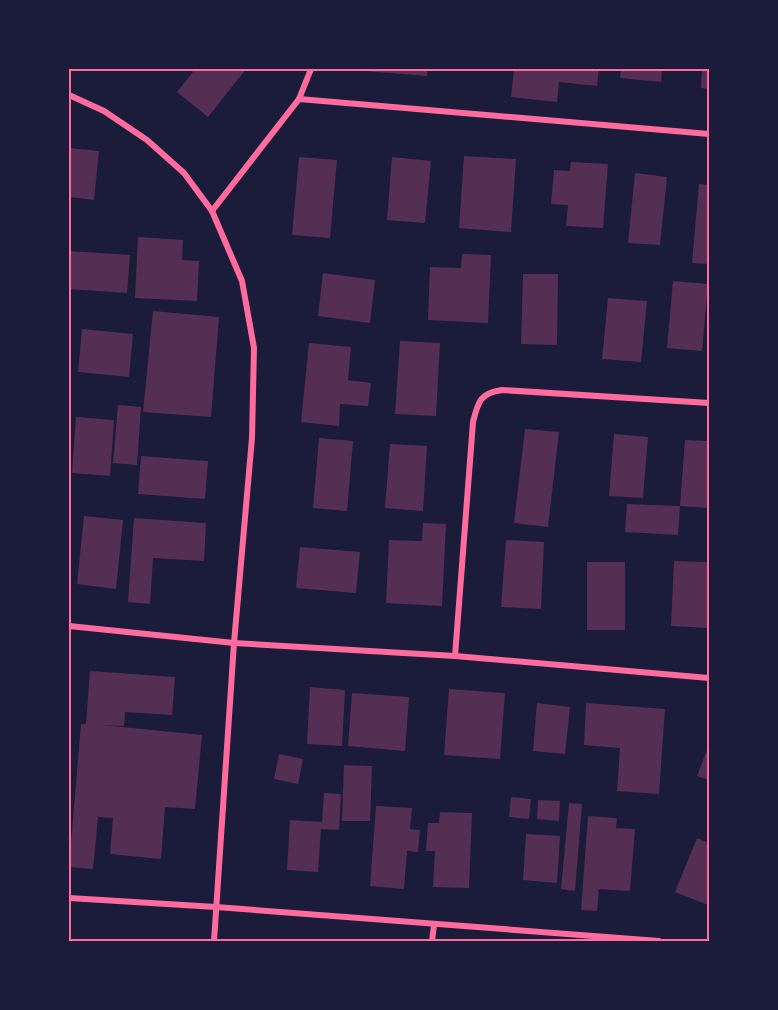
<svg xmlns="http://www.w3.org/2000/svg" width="778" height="1010" viewBox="0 0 778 1010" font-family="'Fira Sans Condensed',sans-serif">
<rect width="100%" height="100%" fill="#1b1b3a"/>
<g fill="#542f53">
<polygon points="189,69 246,69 208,117 177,92 193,72"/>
<polygon points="365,69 427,69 427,76 365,71"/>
<polygon points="514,69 599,69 597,86 559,82 557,102 511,97"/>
<polygon points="621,69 662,69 661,82 620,78"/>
<polygon points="702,69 709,69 709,89 701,88"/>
<polygon points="69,148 99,151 94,200 69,197"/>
<polygon points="464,156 516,159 511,232 459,228"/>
<polygon points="299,157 337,160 330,238 292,235"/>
<polygon points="392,157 431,161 425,223 387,220"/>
<polygon points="571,162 608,164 603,228 566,226 568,205 551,204 554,170 570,171"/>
<polygon points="635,173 667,177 660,245 628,243"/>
<polygon points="699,184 709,185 709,264 692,263"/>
<polygon points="138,237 183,240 182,260 199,261 197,301 135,298"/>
<polygon points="69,251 130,255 127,293 69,289"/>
<polygon points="462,254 491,255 488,323 428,320 430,267 461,268"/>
<polygon points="323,273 375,280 370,323 318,316"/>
<polygon points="523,274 558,274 557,345 521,344"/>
<polygon points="673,281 708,284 702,351 667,348"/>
<polygon points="608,298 647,301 641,362 602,359"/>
<polygon points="153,311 219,317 211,417 143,412"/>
<polygon points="82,329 133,334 129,377 78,372"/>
<polygon points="400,341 440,343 436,416 395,414"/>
<polygon points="309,343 351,347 348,380 371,383 368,406 340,404 339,426 301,422"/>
<polygon points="118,405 141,407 137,465 113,463"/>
<polygon points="76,417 114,420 110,476 72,473"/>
<polygon points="525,429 559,432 548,527 514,523"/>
<polygon points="614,434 648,437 643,498 609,496"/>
<polygon points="319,438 353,441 347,511 313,508"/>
<polygon points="685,440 709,441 709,508 680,506 678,535 625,532 627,504 680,506"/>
<polygon points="390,444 427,446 423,511 385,508"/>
<polygon points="141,456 208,461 205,499 138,494"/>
<polygon points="84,516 123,520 116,589 77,584"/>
<polygon points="134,518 206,523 204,561 153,558 150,604 128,602"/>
<polygon points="423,523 446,524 442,606 386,603 389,540 422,541"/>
<polygon points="506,540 544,542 541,609 501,607"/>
<polygon points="300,547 360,552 356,593 296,588"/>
<polygon points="674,561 709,562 709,628 671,626"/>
<rect x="587" y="562" width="38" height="68"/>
<polygon points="90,671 175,677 172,715 125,712 124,726 102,725 202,735 195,809 165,807 161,859 110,854 113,818 98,817 93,869 69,867 81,724 86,724"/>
<polygon points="310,687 345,690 342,746 307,744"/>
<polygon points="449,689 505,693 500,759 444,755"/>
<polygon points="352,693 409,697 405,751 348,746"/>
<polygon points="537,703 570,707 565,754 533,751"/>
<polygon points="586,703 665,709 659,794 617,791 620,748 584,745"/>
<polygon points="709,745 709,780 697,776"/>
<polygon points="279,754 303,759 298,784 274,779"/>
<polygon points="344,765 372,766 370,821 342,821"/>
<polygon points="324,793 341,794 339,830 321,829 318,872 287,870 290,820 322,822"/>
<polygon points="511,797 531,799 529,819 509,817"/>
<polygon points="538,800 560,801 559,821 537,819"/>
<polygon points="569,803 582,804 575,891 561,889"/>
<polygon points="376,806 412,808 410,829 420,830 418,852 407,851 404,889 370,886"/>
<polygon points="440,812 472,813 469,888 433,887 435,851 426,851 428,823 439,823"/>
<polygon points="588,816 617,818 616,828 635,829 630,891 599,889 597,911 581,910"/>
<polygon points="526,834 560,836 557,883 523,880"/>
<polygon points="697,838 709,843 708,905 675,892"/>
</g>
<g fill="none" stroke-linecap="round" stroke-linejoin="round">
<g stroke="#ff6b9d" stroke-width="6">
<polyline points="69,95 104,111 147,140 184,173 212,211 242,281 254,348 252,438 234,643 214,941"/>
<polyline points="299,99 709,134"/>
<polyline points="212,211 299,99 311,69"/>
<polyline points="69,626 234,643 455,656 709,678"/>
<path d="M455,656L473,422C478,402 480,393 502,390L709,403"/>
<polyline points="69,898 216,907 659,941"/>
<polyline points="432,941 434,925"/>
</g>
</g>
<rect width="778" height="1010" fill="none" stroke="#1b1b3a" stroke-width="141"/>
<rect x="70" y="70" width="638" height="870" fill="none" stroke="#ff6b9d" stroke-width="2"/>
</svg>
